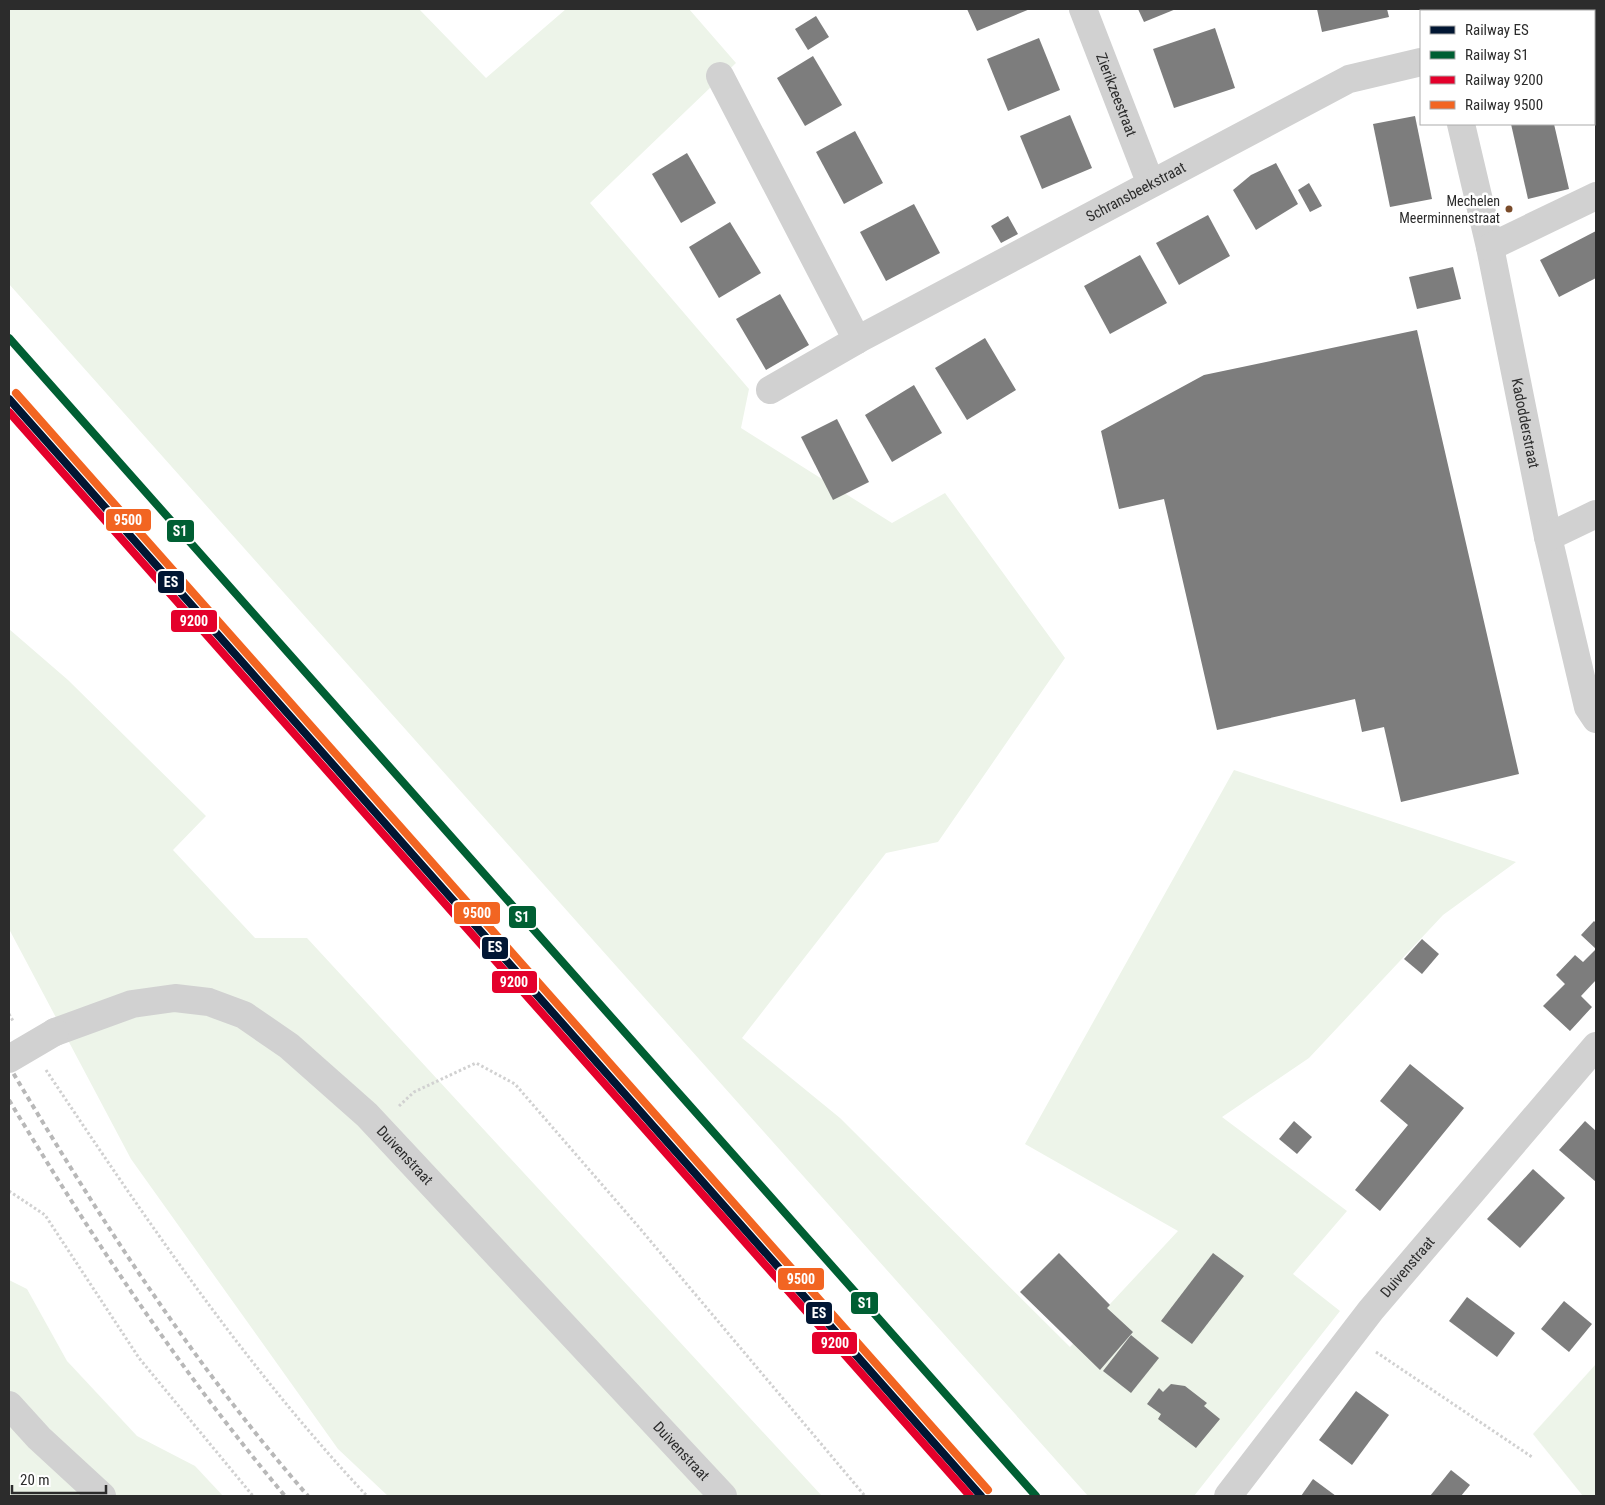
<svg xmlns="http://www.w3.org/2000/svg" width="1605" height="1505" viewBox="0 0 1605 1505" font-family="'Roboto Condensed',sans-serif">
<rect width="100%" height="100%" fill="#fff"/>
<g fill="#edf4e9">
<polygon points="9,9 419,9 486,78 566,9 689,9 736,63 590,203 749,389 741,428 892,523 945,493 1065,658 938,842 886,853 742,1038 840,1118 1070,1347 1178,1231 1025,1144 1234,770 1516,862 1443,915 1309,1058 1222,1117 1347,1211 1293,1274 1340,1311 1194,1496 1088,1496 9,284"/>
<polygon points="9,629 68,680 206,816 173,850 255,938 307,938 822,1496 388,1496 338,1449 131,1159 9,929"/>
<polygon points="9,1280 27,1289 67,1361 137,1436 195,1466 223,1496 9,1496"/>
<polygon points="1596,1364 1596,1496 1583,1496 1533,1434"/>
</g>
<g fill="#7d7d7d">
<polygon points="967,9 1030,9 977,31"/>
<polygon points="1138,9 1176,9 1144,22"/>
<polygon points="1317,9 1387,9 1389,17 1322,32"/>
<polygon points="1485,9 1528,9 1529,11 1486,11"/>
<polygon points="816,16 829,37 808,50 795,29"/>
<polygon points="1215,28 1235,88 1174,108 1153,49"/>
<polygon points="1039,38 1060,90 1008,111 987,59"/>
<polygon points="813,56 842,105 805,126 777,78"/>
<polygon points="1070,115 1092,168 1042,189 1020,136"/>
<polygon points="1415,116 1432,199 1390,207 1373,124"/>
<polygon points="1511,124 1554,124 1569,189 1528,199"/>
<polygon points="855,131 883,183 844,204 816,152"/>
<polygon points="687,153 716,203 681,223 652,174"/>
<polygon points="1276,163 1298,204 1256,230 1233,190 1251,175"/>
<polygon points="1309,183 1322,206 1310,212 1298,190"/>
<polygon points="914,204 940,253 886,281 860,232"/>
<polygon points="1208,215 1230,256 1179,285 1156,243"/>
<polygon points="1008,216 1018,234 1001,243 991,226"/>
<polygon points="730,222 761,273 719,298 689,247"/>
<polygon points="1596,231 1596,278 1559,297 1540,260"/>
<polygon points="1140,255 1167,303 1110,334 1084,286"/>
<polygon points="1453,267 1461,299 1417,309 1409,277"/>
<polygon points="780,294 809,345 766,370 736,319"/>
<polygon points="1417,330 1519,774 1401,802 1384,727 1362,732 1355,699 1217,730 1164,499 1119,509 1101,431 1204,375"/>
<polygon points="985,338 1016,390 967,420 935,368"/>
<polygon points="914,385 942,433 892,462 865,415"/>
<polygon points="837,419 869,482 833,500 801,437"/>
<polygon points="1594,921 1596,923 1596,980 1581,996 1592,1007 1570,1031 1543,1006 1565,984 1556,975 1575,955 1583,962 1596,949 1581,935"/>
<polygon points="1422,939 1439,954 1422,974 1404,959"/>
<polygon points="1410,1064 1464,1108 1380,1211 1355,1190 1408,1125 1380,1101"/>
<polygon points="1294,1121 1312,1137 1297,1154 1279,1139"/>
<polygon points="1585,1121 1596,1131 1596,1182 1559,1150"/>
<polygon points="1533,1169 1565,1198 1520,1248 1487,1219"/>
<polygon points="1059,1253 1110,1305 1107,1308 1133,1332 1100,1370 1020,1292"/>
<polygon points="1213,1253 1244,1276 1192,1344 1161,1321"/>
<polygon points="1467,1297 1515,1333 1497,1357 1449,1321"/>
<polygon points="1564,1301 1592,1324 1569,1352 1541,1329"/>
<polygon points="1131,1335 1159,1358 1131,1393 1103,1371"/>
<polygon points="1171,1384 1185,1386 1207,1403 1204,1406 1220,1419 1196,1448 1158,1419 1161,1414 1147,1404 1159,1388 1163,1392"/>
<polygon points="1356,1391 1389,1415 1352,1465 1319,1440"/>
<polygon points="1451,1470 1470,1485 1461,1496 1430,1496"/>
<polygon points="1313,1479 1336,1496 1301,1496"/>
</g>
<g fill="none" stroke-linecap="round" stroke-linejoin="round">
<g stroke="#d1d1d1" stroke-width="3" stroke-dasharray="2.5 2.5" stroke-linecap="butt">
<polyline points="1589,9 1592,11"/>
<polyline points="1594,13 1596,16"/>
<polyline points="9,1014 13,1021"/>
<path d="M46,1070C145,1218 245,1366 367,1496"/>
<polyline points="399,1106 414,1092 476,1063 515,1084 637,1225 865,1496"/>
<polyline points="9,1191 45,1215 139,1358 253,1496"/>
<polyline points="1376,1352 1532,1457"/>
</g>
<g stroke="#d1d1d1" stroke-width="28">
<path id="s1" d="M1083,9L1150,182"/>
<polyline points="1436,9 1436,11"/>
<polyline points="720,76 857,340"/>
<path id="s2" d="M1461,124L1490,247L1548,537L1588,707L1596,719"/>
<polyline points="1490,247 1596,196"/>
<path id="s3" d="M770,390L857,340L1349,79L1421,62"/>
<polyline points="1548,537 1596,514"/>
<path id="s4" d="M55,1032L132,1004L175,998L209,1002L244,1015L289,1046L367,1115L723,1496"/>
<polyline points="9,1405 39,1438 102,1496"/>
<path id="s5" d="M1228,1496L1371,1310L1596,1046"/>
</g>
<g stroke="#b8b8b8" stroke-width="4" stroke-dasharray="5 4" stroke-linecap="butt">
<path d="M9,1066C98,1216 193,1364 308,1496"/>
<path d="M9,1100C92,1238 181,1372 285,1496"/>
</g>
<polyline stroke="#d1d1d1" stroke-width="28" points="9,1059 55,1032"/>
<defs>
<polyline id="rail-1" points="9,399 981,1496"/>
<polyline id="rail-2" points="9,338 1036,1496"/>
<polyline id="rail-3" points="9,412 970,1496"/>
<polyline id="rail-4" points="16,393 988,1490"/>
</defs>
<use href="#rail-1" stroke="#fff" stroke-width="11"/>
<use href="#rail-2" stroke="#fff" stroke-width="11"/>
<use href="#rail-3" stroke="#fff" stroke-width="11"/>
<use href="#rail-4" stroke="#fff" stroke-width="11"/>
<use href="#rail-1" stroke="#011633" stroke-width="8"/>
<use href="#rail-2" stroke="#005f33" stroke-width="8"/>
<use href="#rail-3" stroke="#e4002b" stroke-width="8"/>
<use href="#rail-4" stroke="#f26522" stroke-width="8"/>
</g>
<circle fill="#7a4b2a" stroke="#fff" stroke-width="2" cx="1509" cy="209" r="4.5"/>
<g text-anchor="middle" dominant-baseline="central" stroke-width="5" stroke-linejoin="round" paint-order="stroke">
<g font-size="14" fill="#2c2c2c" stroke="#fff" text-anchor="end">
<text x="1500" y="201">Mechelen<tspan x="1500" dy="17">Meerminnenstraat</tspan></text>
</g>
<g font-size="15" fill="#2c2c2c" stroke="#fff">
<text stroke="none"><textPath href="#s1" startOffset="92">Zierikzeestraat</textPath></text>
<text stroke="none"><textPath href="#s3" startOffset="416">Schransbeekstraat</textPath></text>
<text stroke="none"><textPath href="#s2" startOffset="306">Kadodderstraat</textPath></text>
<text stroke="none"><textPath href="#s4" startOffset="411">Duivenstraat</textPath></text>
<text stroke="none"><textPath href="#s5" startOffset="291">Duivenstraat</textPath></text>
<text stroke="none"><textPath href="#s4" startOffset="816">Duivenstraat</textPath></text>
</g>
</g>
<g stroke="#fff" stroke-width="2">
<rect x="105" y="508" width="47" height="24" rx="5" fill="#f26522"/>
<rect x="166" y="519" width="29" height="24" rx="5" fill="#005f33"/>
<rect x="157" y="570" width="28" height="24" rx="5" fill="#011633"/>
<rect x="170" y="609" width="48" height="24" rx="5" fill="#e4002b"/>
<rect x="453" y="901" width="48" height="24" rx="5" fill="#f26522"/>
<rect x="508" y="905" width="29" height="24" rx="5" fill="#005f33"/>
<rect x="481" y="936" width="28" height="24" rx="5" fill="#011633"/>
<rect x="491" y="970" width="47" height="24" rx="5" fill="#e4002b"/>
<rect x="777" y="1267" width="48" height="24" rx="5" fill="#f26522"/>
<rect x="850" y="1291" width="29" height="24" rx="5" fill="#005f33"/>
<rect x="805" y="1301" width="28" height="24" rx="5" fill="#011633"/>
<rect x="811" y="1331" width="47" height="24" rx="5" fill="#e4002b"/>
</g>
<g font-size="14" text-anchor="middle" font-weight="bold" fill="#fff">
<text x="128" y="525">9500</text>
<text x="180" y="536">S1</text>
<text x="171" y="587">ES</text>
<text x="194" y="626">9200</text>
<text x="477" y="918">9500</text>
<text x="522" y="922">S1</text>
<text x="495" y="952">ES</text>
<text x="514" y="987">9200</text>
<text x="801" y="1284">9500</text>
<text x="865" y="1308">S1</text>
<text x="819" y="1318">ES</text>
<text x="835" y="1348">9200</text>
</g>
<rect width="1605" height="1505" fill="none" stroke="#2c2c2c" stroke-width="20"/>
<rect x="1420" y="10" width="175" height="115" fill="#ffffff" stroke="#ababab"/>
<rect x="1430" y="26" width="25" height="8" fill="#011633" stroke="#ababab"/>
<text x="1465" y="35" font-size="15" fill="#2c2c2c">Railway ES</text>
<rect x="1430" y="51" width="25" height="8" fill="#005f33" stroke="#ababab"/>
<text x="1465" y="60" font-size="15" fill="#2c2c2c">Railway S1</text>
<rect x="1430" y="76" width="25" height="8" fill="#e4002b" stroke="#ababab"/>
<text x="1465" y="85" font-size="15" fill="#2c2c2c">Railway 9200</text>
<rect x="1430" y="101" width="25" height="8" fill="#f26522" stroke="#ababab"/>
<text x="1465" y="110" font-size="15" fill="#2c2c2c">Railway 9500</text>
<path d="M12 1485v8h94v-8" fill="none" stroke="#2c2c2c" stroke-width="2.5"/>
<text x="20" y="1485" font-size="15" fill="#2c2c2c" stroke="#ffffff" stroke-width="4" paint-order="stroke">20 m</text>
</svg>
